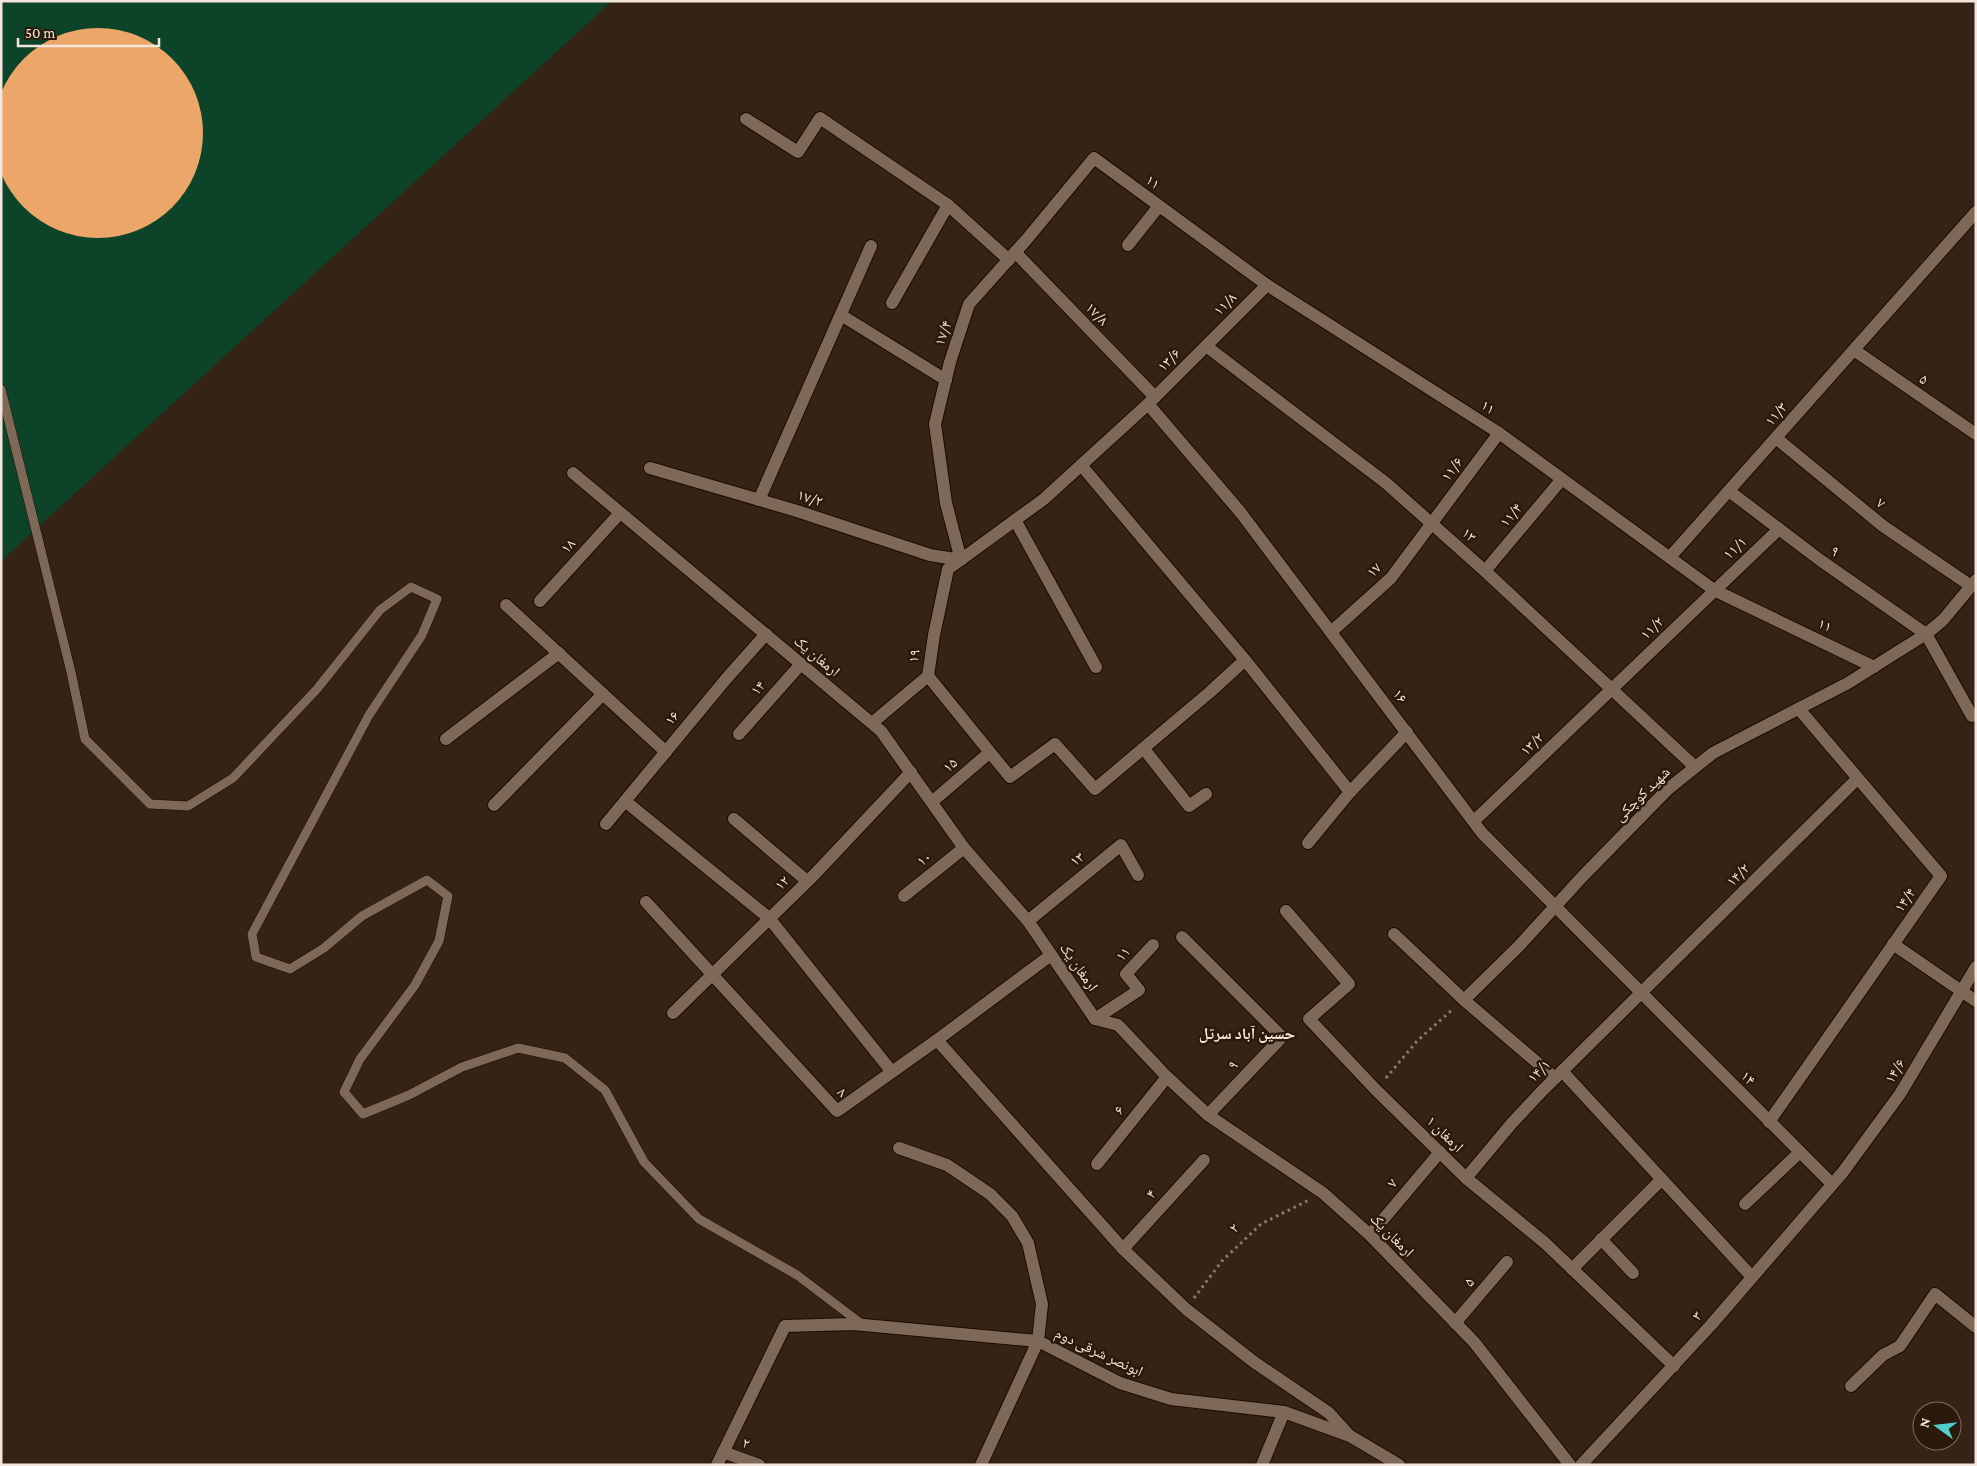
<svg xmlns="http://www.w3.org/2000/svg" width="1977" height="1466" viewBox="0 0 1977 1466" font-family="'Crimson Pro','Noto Naskh Arabic',serif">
<rect width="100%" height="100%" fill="#352315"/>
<polygon fill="#0d4429" points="1,1 612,1 1,561"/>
<circle fill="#eda669" cx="98" cy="133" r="105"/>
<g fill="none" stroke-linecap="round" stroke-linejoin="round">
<defs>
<polyline id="lane" points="1,389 71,672 85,739 150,804 188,806 233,778 317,689 380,610 411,587 437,599 422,635 369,715 252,934 256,957 290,969 324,948 362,916 427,880 448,896 439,941 415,985 360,1059 344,1092 363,1114 409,1095 462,1067 518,1048 565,1058 605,1090 644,1162 699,1219 797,1275 863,1325"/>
<g id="street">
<polyline points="746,119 798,152 820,118 948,205 1009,260"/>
<polyline points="1128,245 1159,206"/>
<polyline points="1015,252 1155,397"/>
<polyline points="892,303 948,205"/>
<polyline points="841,315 946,380"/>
<polyline points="1206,346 1386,483 1485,571 1695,767"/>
<polyline points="1854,350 1976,434"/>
<polyline points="1148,404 1241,513 1482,833 1832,1184"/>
<polyline points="1776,438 1883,526 1971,586"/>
<polyline points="1081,465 1245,660 1350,792"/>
<polyline points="650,468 797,511 930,555 961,560 946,503 935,424 950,362 969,304 1027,239 1094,158 1267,285 1499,433 1714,590 1874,667"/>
<polyline points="573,473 881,731 964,848 1028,921 1095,1019 1118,1025 1167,1077 1208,1115 1323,1193 1370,1235 1474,1342 1570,1465"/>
<polyline points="1729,491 1820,560 1926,634 1972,716"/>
<polyline points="759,500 871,246"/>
<polyline points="1015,520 1096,667"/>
<polyline points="1670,557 1976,212"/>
<polyline points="1485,571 1562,479"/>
<polyline points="540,601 620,513"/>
<polyline points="506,605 666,752"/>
<polyline points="1331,632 1391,578 1499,433"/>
<polyline points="928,676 1010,777 1055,744 1095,789 1210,692 1245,660"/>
<polyline points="872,723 928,676 934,635 948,569 1044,499 1148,404 1267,285"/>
<polyline points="739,734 801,664"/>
<polyline points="446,739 559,653"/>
<polyline points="1144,749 1189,806 1206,794"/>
<polyline points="625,801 769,918 892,1072"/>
<polyline points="933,801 989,753"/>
<polyline points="494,805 603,694"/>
<polyline points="734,819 807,881"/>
<polyline points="1474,821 1779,529"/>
<polyline points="606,824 726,679 766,634"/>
<polyline points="1308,843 1350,792 1407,732"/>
<polyline points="904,896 964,848"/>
<polyline points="646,902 837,1111 937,1040 1051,955"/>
<polyline points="1286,911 1349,984 1309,1019 1376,1090 1466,1178 1545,1243 1674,1366"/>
<polyline points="1028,921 1121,845 1138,875"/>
<polyline points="1394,934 1464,1000 1555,1078"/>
<polyline points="1182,937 1282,1037 1208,1115"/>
<polyline points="1893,944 1976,1001"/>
<polyline points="1464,1000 1518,947 1583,876 1668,789 1713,753 1848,683 1926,634 1943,620 1976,580"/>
<polyline points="673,1013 814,875 911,772"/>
<polyline points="1095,1019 1139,990 1126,974 1153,945"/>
<polyline points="937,1040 1123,1249 1186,1309 1254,1362 1329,1413 1348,1434"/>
<polyline points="1562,1071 1752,1277"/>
<polyline points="1769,1122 1941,876 1799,709"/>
<polyline points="899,1148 947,1165 990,1194 1012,1216 1028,1243 1042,1304 1038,1341 1120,1383 1171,1399 1284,1412 1350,1436 1399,1465"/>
<polyline points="1097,1164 1167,1077"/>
<polyline points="1466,1178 1512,1123 1542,1091 1857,779"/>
<polyline points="1745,1204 1800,1152"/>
<polyline points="1370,1235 1440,1152"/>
<polyline points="1601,1239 1633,1273"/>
<polyline points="1123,1249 1204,1160"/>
<polyline points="1572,1269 1661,1180"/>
<polyline points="1455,1323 1507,1262"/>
<polyline points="1851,1386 1883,1355 1900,1346 1935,1294 1976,1327"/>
<polyline points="723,1452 759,1465"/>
<polyline points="717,1465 785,1326 853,1324 1038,1341 981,1465"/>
<polyline points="1262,1465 1284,1412"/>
<polyline points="1581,1465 1711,1325 1843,1172 1900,1094 1976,967"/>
</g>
</defs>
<use href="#lane" stroke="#1c0c01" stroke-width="10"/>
<use href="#street" stroke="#1c0c01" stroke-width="14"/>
<g stroke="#8c7c71" stroke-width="3" stroke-dasharray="2.5 4" stroke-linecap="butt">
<polyline points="1386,1078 1417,1041 1453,1009"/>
<polyline points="1194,1298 1222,1261 1261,1224 1309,1200"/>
</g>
<use href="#lane" stroke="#7e6958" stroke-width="9"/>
<use href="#street" stroke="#7e6958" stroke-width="12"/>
</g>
<g text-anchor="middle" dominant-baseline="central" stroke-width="5" stroke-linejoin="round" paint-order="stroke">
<g font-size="15" fill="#f2e5dc" stroke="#2b1a0b">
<text transform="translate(1153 182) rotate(36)">۱۱</text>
<text transform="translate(1225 304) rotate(-45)">۱۱/۸</text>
<text transform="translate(1097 314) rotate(46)">۱۷/۸</text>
<text transform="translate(943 333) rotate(-71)">۱۷/۴</text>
<text transform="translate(1169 360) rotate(-45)">۱۳/۶</text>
<text transform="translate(1924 379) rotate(35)">۵</text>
<text transform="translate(1488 407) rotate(33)">۱۱</text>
<text transform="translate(1776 414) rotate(-49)">۱۱/۳</text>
<text transform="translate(1452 469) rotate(-53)">۱۱/۶</text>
<text transform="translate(810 498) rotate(18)">۱۷/۲</text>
<text transform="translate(1881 503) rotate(39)">۷</text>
<text transform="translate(1511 515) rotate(-50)">۱۱/۴</text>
<text transform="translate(1469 535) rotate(41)">۱۳</text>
<text transform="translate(568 546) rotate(-48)">۱۸</text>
<text transform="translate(1735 548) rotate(-43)">۱۱/۱</text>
<text transform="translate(1835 551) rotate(35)">۹</text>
<text transform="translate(1374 570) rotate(-45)">۱۷</text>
<text transform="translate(1825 625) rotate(25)">۱۱</text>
<text transform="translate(1652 628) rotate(-44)">۱۱/۲</text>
<text transform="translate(817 656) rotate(40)">ارمغان یک</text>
<text transform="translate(914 656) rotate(-82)">۱۹</text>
<text transform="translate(758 688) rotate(-49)">۱۴</text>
<text transform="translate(1400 696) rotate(53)">۱۶</text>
<text transform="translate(672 718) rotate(-50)">۱۶</text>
<text transform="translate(1532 744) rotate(-44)">۱۳/۲</text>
<text transform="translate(950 765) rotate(-41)">۱۵</text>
<text transform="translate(1642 794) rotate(-44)">شهید کوچکی</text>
<text transform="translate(924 859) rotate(-38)">۱۰</text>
<text transform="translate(1077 859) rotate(-39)">۱۳</text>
<text transform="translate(1738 875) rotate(-45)">۱۴/۲</text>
<text transform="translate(782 883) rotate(-45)">۱۲</text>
<text transform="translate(1905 900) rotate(-55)">۱۴/۴</text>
<text transform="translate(1123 954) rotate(-49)">۱۱</text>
<text transform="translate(1079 967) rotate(55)">ارمغان یک</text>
<text transform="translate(1233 1065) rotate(-47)">۹</text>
<text transform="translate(1539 1071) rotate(-45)">۱۴/۱</text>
<text transform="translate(1895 1071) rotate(-59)">۱۴/۶</text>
<text transform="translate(1748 1078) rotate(45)">۱۴</text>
<text transform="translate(842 1092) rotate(42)">۸</text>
<text transform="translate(1119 1110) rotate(-51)">۶</text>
<text transform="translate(1445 1134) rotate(44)">ارمغان ۱</text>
<text transform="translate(1392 1183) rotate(-50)">۷</text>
<text transform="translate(1151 1194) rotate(-48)">۴</text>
<text transform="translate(1234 1228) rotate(-44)">۲</text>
<text transform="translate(1392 1235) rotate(45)">ارمغان یک</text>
<text transform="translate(1469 1282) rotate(-50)">۵</text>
<text transform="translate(1697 1316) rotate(-48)">۳</text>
<text transform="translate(1099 1352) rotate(25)">ابونصر شرقی دوم</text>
<text transform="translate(746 1443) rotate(19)">۲</text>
</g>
<g font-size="16" font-weight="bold" fill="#f2e5dc" stroke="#2b1a0b">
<text x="1247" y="1033">حسین آباد سرتل</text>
</g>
</g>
<rect width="1977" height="1466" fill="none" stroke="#f2e5dc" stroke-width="5"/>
<g transform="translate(1937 1426) rotate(285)"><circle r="24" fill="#2b1a0b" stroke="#7b6b5f"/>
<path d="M0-4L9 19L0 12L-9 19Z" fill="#52cdce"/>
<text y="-8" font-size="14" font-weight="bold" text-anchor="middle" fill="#f2e5dc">N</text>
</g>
<path d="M18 38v8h141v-8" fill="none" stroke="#f2e5dc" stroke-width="2.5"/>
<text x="25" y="38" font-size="15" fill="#f2e5dc" stroke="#2b1a0b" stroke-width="4" paint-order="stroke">50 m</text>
</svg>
